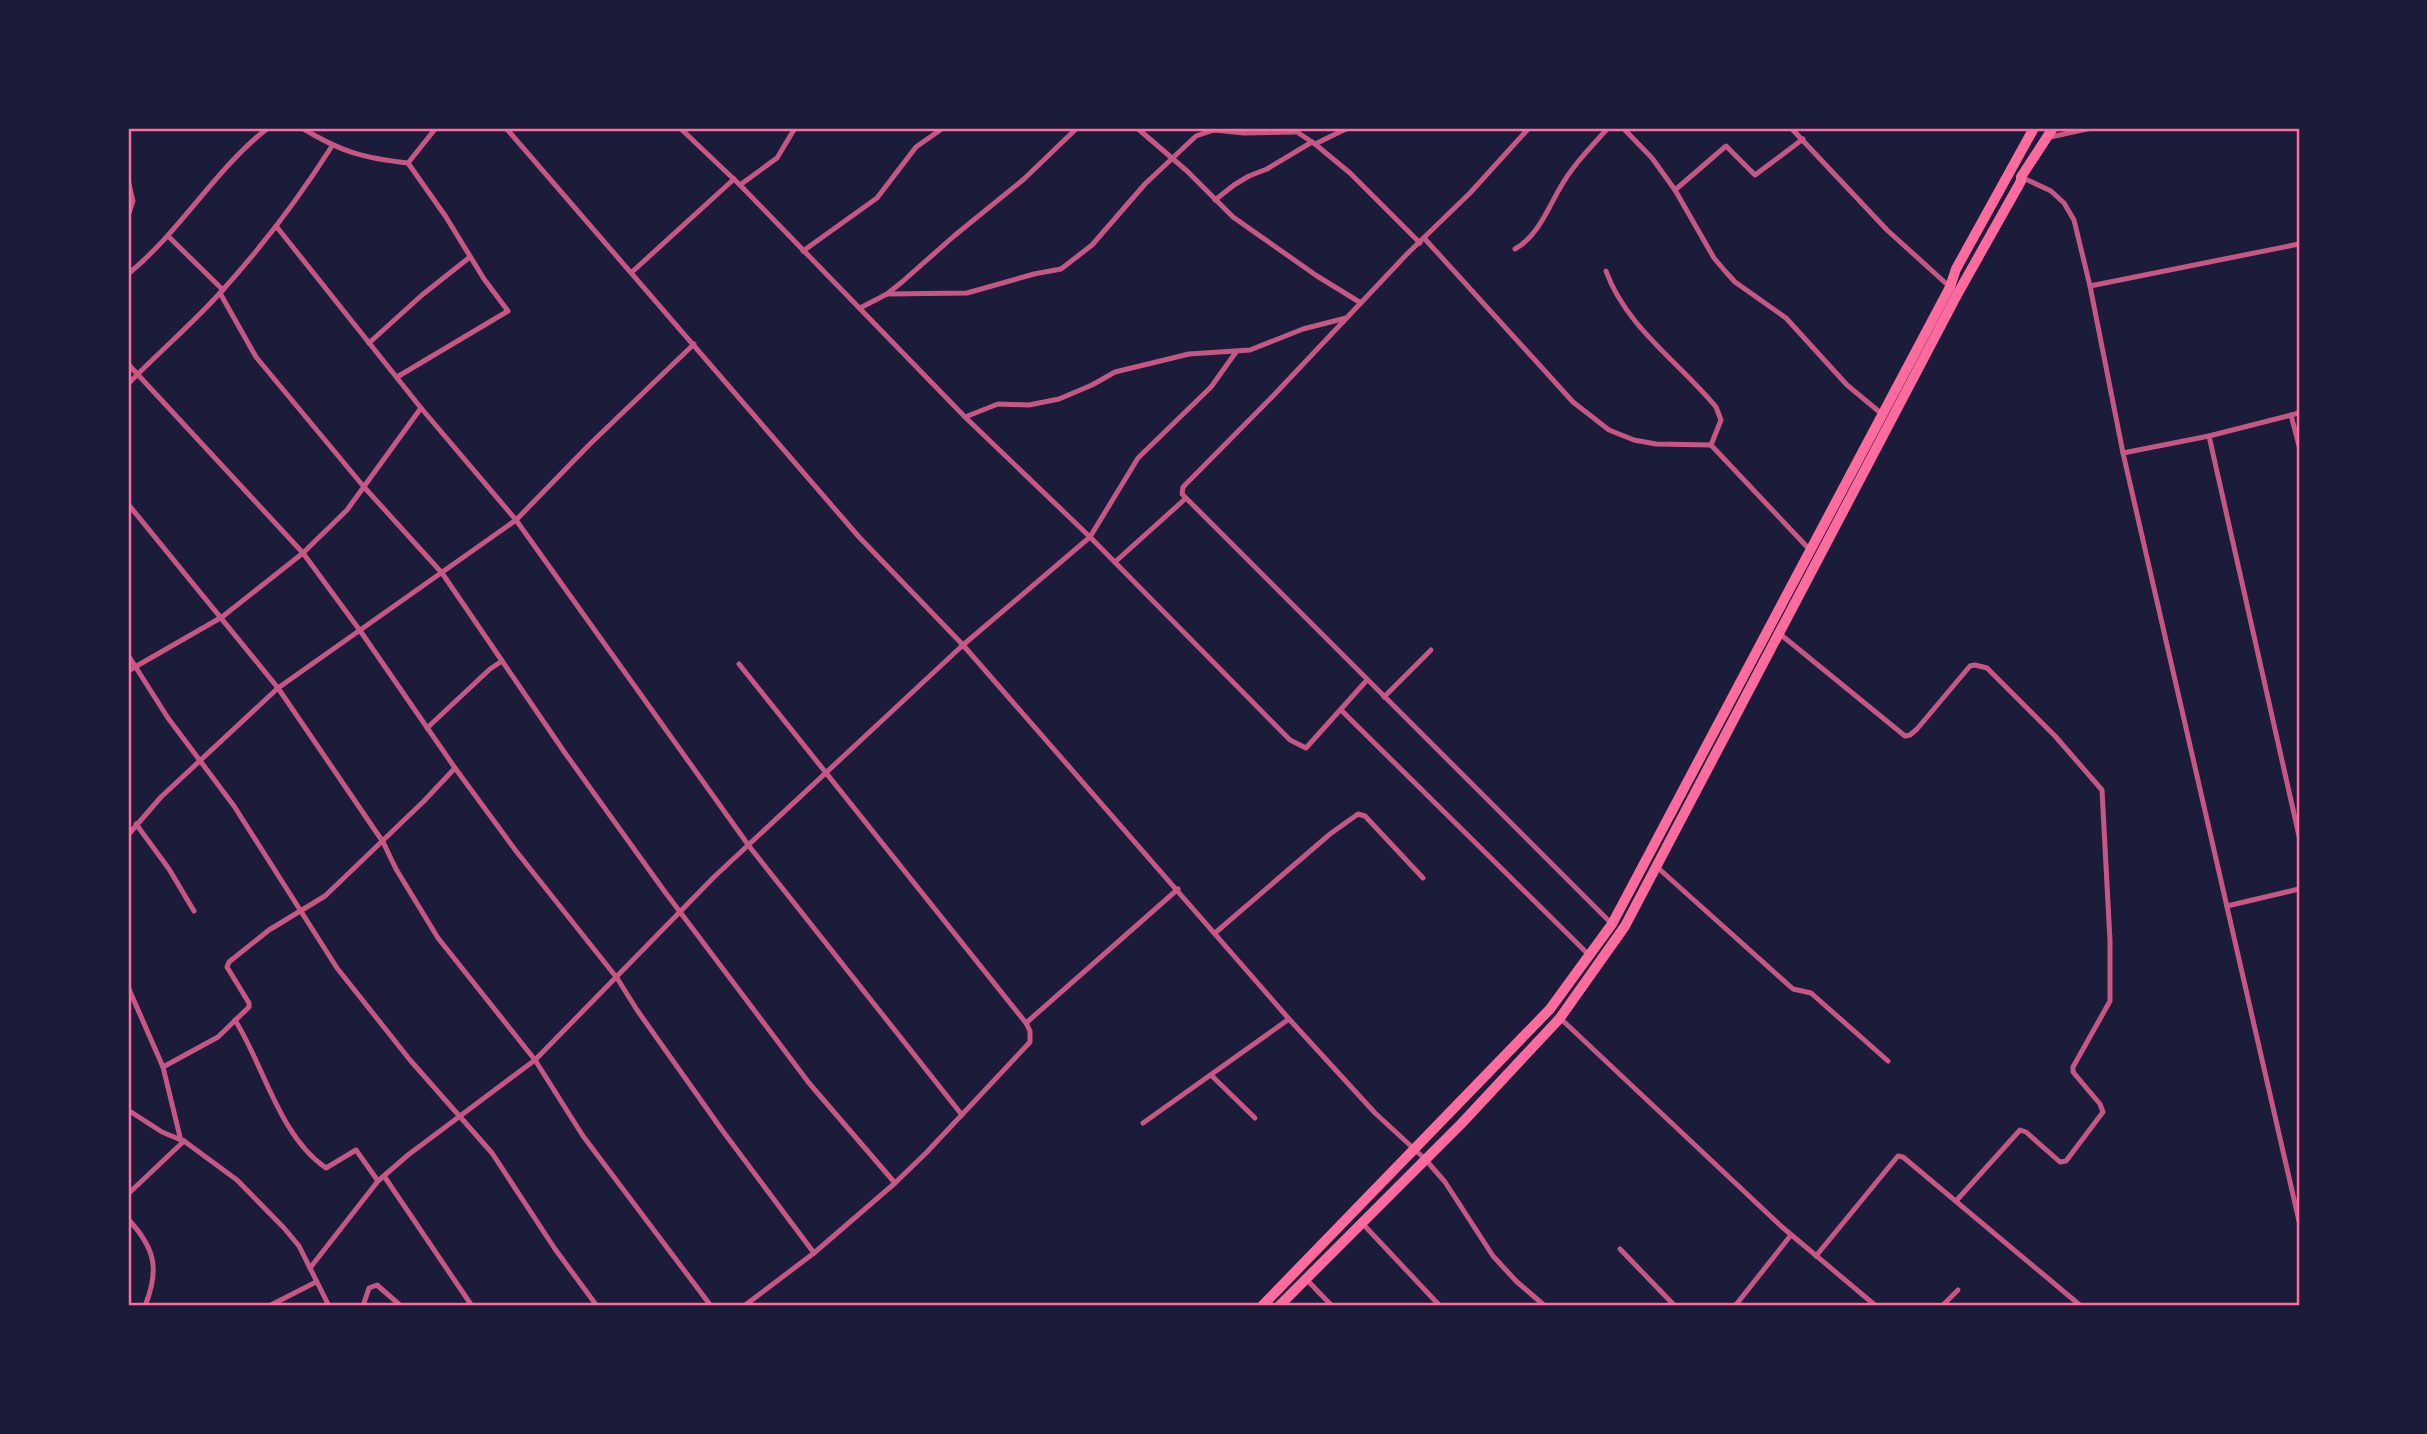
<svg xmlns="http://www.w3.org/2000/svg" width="2427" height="1434" viewBox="0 0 2427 1434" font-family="'DejaVu Sans',sans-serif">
<rect width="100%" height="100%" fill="#1b1b3a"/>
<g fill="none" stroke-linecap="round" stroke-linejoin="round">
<g stroke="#c65784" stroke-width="5">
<path d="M302,128C341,152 363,158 408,163"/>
<polyline points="506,128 859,537 963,645 1289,1019 1375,1113 1425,1159 1445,1182 1493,1256 1516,1281 1545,1306"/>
<polyline points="680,128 740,185 965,417 1090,537 1290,740 1306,748 1367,680"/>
<polyline points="1137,128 1187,171 1233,217 1317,276 1361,303"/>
<polyline points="1291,128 1315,144 1350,173 1420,243"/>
<polyline points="1529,128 1470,193 1407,254 1273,396 1183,487 1182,494 1612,924"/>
<polyline points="1623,128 1652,158 1675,190 1714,258 1725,271 1735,282 1786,318 1847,385 1882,414"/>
<polyline points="1791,128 1887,230 1950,287"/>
<polyline points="2046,138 2091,128"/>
<polyline points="1315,144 1348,128"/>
<polyline points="408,163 436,128"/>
<polyline points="2021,177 2051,191 2064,203 2074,220 2090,286 2123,453 2299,1221"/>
<polyline points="128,180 133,201 128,216"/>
<polyline points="740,185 777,158 795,128"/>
<polyline points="1675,190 1726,146 1755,175 1803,139"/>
<polyline points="1215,200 1234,185 1249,176 1267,169 1312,142"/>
<polyline points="276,226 421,408 516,520 749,846 962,1115"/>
<polyline points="168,236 223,290"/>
<polyline points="1424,238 1573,402 1609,430 1634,440 1656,444 1711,445 1810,550"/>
<path d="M1515,249C1538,236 1547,210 1560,188C1572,166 1591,147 1608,128"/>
<polyline points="803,251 877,198 916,147 943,128"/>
<path d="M1606,271C1626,327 1679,362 1716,407L1721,420L1711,445"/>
<polyline points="632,272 734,179"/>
<path d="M128,274C181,231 214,170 268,128"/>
<polyline points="2090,286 2299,244"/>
<polyline points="220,293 256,357 364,487 442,573 565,753 665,892 809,1083 895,1183"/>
<polyline points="887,294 967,293 1034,274 1061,269 1092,245 1145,184 1196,136 1214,130 1244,133 1295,132"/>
<polyline points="860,308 887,294 902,282 954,236 1024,179 1077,128"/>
<polyline points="369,343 422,295 470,257"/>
<polyline points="128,364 303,553 361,632 455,768 516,851 617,978 637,1010 722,1130 814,1253"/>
<polyline points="397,377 508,311 484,279 446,217 408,163"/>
<path d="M128,384C158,353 191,325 220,293C262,247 299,198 332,146"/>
<polyline points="2291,415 2299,446"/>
<polyline points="965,417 998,404 1029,405 1059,399 1092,385 1115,372 1189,354 1250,350 1303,329 1346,318"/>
<polyline points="2209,436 2299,836"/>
<polyline points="2123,453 2209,436 2299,413"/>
<polyline points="128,504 278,688 383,842 396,869 438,938 535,1060 583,1136 711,1306"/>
<polyline points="1115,562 1185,499"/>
<polyline points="1780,634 1905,736 1910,735 1917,729 1970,666 1975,665 1987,668 2055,736 2102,790 2110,941 2110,1001 2073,1067 2073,1072 2100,1104 2103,1112 2066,1161 2060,1162 2026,1132 2020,1130 1956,1201"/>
<polyline points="128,655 168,718 234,806 337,968 410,1060 492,1153 555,1249 597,1306"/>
<polyline points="739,664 1026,1023 1030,1031 1030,1042 926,1153 895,1183 814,1253 744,1306"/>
<polyline points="128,671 222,617 303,553 347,510 421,408"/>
<polyline points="1384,697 1431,650"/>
<polyline points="1341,710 1589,955"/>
<polyline points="427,728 490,669 502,661"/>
<polyline points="136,824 169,869 194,911"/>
<polyline points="128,835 161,797 278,688 516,520 590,444 694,344"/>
<polyline points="1657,867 1793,989 1811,993 1888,1061"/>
<polyline points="2227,906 2299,889"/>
<polyline points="1215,933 1330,834 1358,814 1365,816 1423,878"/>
<polyline points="128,987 163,1067 181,1141"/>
<polyline points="1560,1018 1782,1227 1876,1306"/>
<path d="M235,1020C264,1066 279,1136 326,1168L356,1150L378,1181"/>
<polyline points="1026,1023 1178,889"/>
<polyline points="163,1067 218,1037 249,1007 249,1003 227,967 229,962 269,930 325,896 424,801 455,768"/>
<polyline points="1211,1075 1255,1118"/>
<polyline points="128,1110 162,1132 181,1140"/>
<polyline points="1143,1123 1289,1019"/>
<polyline points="184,1141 237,1180 284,1228 299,1246 329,1306"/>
<polyline points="384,1176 472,1306"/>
<polyline points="128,1194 184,1141"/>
<path d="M128,1219C155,1248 160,1269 145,1306"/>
<polyline points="1362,1223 1440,1306"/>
<polyline points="1620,1249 1675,1306"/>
<polyline points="1816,1256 1893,1162 1898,1156 1903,1157 2081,1306"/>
<polyline points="310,1268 378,1181 408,1155 535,1060 714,877 963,645 1090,537 1138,458 1211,387 1236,352"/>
<polyline points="1306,1279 1332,1306"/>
<polyline points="269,1306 316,1282"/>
<polyline points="363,1306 369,1288 377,1285 401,1306"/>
<polyline points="1735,1306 1791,1235"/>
<polyline points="1942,1306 1958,1290"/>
</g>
<g stroke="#ff6b9d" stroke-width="10">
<polyline points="1262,1306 1550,1009 1612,924 1950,287 1956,269 2034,128"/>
<polyline points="1279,1306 1461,1124 1560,1018 1625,926 1958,293 2021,181 2021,177 2053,128"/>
</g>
</g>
<rect width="2427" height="1434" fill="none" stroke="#1b1b3a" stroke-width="259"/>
<rect x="130" y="130" width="2168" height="1174" fill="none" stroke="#ff6b9d" stroke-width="2.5"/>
</svg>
